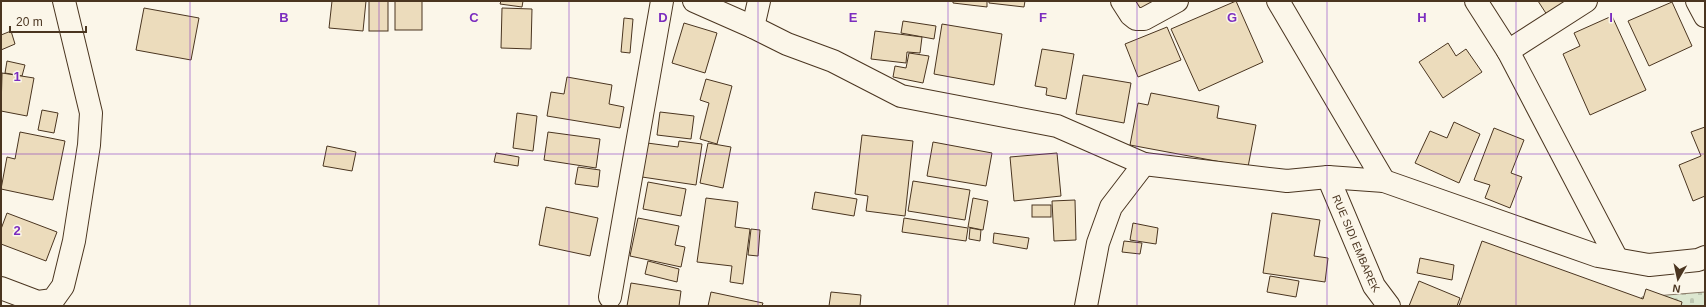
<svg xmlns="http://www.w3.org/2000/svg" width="1706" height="307" viewBox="0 0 1706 307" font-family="Arial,sans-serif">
<defs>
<pattern id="cemetery-stones" width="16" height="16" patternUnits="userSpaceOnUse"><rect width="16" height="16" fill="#dce7d0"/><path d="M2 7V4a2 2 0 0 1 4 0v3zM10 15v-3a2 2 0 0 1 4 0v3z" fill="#bec7b2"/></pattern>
</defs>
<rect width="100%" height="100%" fill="#fbf6e9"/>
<polygon fill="url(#cemetery-stones)" stroke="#887966" points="1705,292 1705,306 1637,306 1642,297"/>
<g fill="#ecdcbc" stroke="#4a3520">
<polygon points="332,1 366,1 363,31 329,28"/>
<rect x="369" y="1" width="19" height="30"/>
<rect x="395" y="1" width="27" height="29"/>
<polygon points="501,1 523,1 522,7 500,4"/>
<polygon points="953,1 987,1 987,7 953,3"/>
<polygon points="989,1 1025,1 1024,7 989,3"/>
<polygon points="1130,1 1173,1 1137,17"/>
<polygon points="1236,1 1263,62 1199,91 1171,29"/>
<polygon points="1538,1 1577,1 1549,18"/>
<polygon points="1672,2 1692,46 1649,66 1628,21"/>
<polygon points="144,8 199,18 191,60 136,50"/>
<polygon points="502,8 532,9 531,49 501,48"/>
<polygon points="1612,16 1646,90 1590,115 1563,54 1580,46 1574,33"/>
<polygon points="624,18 633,19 630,53 621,52"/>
<polygon points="903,21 936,26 934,39 901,33"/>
<polygon points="684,23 717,33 705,73 672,63"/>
<polygon points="942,24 1002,34 994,85 934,74"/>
<polygon points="1167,27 1181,60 1138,77 1125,44"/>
<polygon points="11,31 15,44 1,50 1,35"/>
<polygon points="875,31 922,37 920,53 907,52 906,63 871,59"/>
<polygon points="1448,43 1456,56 1466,49 1482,72 1443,98 1419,62"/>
<polygon points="1042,49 1074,54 1066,99 1046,95 1047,88 1035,86"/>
<polygon points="909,53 929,56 923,83 893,77 895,66 906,68"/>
<polygon points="7,61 25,65 22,76 5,73"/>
<polygon points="2,73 34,78 27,116 1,111"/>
<polygon points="1083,75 1131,83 1124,123 1076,114"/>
<polygon points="567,77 612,85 609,104 624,107 620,128 547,116 551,92 564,94"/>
<polygon points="706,79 732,86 717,144 700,139 709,103 700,100"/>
<polygon points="1151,93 1219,106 1217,118 1256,125 1248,167 1130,145 1138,103 1148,105"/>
<polygon points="42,110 58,113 54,133 38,130"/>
<polygon points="660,112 694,116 691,139 657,135"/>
<polygon points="517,113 537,116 533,151 513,148"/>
<polygon points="1454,122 1480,134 1459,183 1415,163 1430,131 1447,138"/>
<polygon points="1705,127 1705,196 1693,201 1679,165 1701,156 1691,132"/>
<polygon points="1494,128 1524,140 1511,173 1522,177 1510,208 1485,198 1490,185 1474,180"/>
<polygon points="20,132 65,141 53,200 1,189 7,157 15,159"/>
<polygon points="548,132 600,139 596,168 544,160"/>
<polygon points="862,135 913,141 905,216 866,211 868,196 855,194"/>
<polygon points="679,141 702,144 696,185 642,177 647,143 678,147"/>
<polygon points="933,142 992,153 986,186 927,176"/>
<polygon points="708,143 731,147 723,188 700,183"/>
<polygon points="327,146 356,152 352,171 323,166"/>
<polygon points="496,153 519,157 518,166 494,162"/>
<polygon points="1057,153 1061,196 1014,201 1010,157"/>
<polygon points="578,167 600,170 598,187 575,184"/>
<polygon points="913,181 970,190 965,220 908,211"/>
<polygon points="648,182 686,189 681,216 643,209"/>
<polygon points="815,192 857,199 854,216 812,209"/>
<polygon points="706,198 738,202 735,227 750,229 743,284 730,282 732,266 697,262"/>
<polygon points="973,198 988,201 983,230 968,227"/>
<polygon points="1075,200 1076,240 1054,241 1052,201"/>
<rect x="1032" y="205" width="19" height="12"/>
<polygon points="546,207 598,218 590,256 539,245"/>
<polygon points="7,213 57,232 46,261 1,244 1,229"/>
<polygon points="1272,213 1320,220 1314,256 1328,258 1325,282 1263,273"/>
<polygon points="638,218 679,226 675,245 685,247 681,267 630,256"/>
<polygon points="904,218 968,228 966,241 902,232"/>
<polygon points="1133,223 1158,228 1156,244 1130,240"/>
<polygon points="970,228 981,230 980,241 969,239"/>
<polygon points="751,229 760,230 758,256 748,255"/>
<polygon points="994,233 1029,238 1027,249 993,243"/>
<polygon points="1124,241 1142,243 1140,254 1122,252"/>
<polygon points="1482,241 1643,299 1646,289 1682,302 1681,306 1459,306"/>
<polygon points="1420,258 1454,265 1452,280 1417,273"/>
<polygon points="648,261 679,269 677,282 645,274"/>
<polygon points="1270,276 1299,281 1296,297 1267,292"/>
<polygon points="1419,281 1460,298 1457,306 1409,306"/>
<polygon points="631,283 681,291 679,306 627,306"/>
<polygon points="711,292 763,303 762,306 708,306"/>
<polygon points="831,292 861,295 860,306 829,306"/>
</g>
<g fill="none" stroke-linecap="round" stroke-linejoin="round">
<defs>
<g id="street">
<polyline points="694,1 753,27 787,44 833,61 901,96 1057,126 1144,164 1287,181 1328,177 1384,181 1598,256 1649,265 1698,260 1705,257"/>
<polyline points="1122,1 1131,15 1136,19 1144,19 1177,1"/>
<polyline points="1278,1 1384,181"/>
<polyline points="1476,1 1508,51 1617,259"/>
<polyline points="1697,1 1705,16"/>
<polyline points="753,27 759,1"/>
<polyline points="1508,51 1586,1"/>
<path id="s1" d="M1328,177L1374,286L1389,306"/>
<polyline points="1,288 38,302 53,300 63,286 74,241 89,145 91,113 64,1"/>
<polyline points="610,297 662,1"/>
<polyline points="1086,306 1098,243 1111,207 1144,164"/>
</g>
</defs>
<use href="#street" stroke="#4a3520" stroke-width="24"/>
<use href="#street" stroke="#fbf6e9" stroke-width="22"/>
</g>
<path fill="none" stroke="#7b2cbf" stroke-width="1" stroke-opacity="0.55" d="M190,1V306M379,1V306M569,1V306M758,1V306M948,1V306M1137,1V306M1327,1V306M1516,1V306M1,154H1705"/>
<g text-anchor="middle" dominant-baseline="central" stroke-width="3" stroke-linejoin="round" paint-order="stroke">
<g font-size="11" fill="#4a3520" stroke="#fbf6e9">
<text stroke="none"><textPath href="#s1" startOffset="72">RUE SIDI EMBAREK</textPath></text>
</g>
</g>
<g font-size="13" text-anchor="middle" font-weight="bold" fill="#7b2cbf" stroke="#fbf6e9" stroke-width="3" stroke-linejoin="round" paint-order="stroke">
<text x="284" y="22">B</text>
<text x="474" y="22">C</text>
<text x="663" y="22">D</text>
<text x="853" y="22">E</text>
<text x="1043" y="22">F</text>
<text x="1232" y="22">G</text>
<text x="1422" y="22">H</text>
<text x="1611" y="22">I</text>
<text x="17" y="81">1</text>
<text x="17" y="235">2</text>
</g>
<rect width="1706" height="307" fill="none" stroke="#4a3520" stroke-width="4"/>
<g transform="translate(1678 279) rotate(189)" stroke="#fbf6e9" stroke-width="3" paint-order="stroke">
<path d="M0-3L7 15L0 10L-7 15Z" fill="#4a3520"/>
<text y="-6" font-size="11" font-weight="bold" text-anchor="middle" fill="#4a3520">N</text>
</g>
<path d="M10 26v6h76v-6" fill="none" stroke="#4a3520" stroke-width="2"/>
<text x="16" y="26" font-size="12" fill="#4a3520" stroke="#fbf6e9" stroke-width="3" paint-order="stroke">20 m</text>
</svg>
